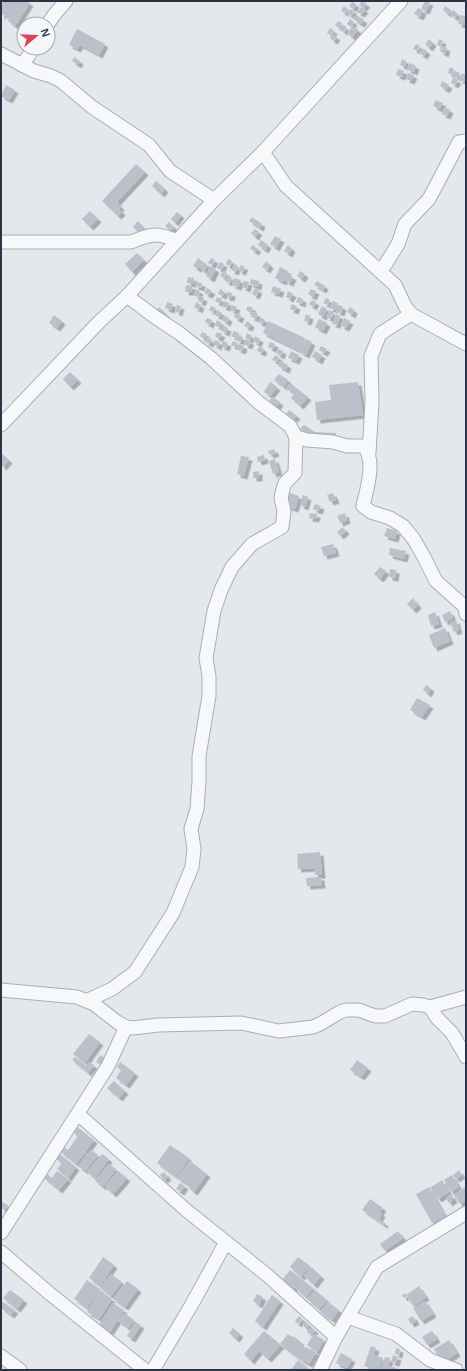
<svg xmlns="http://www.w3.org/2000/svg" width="467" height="1371" viewBox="0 0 467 1371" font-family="Arial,sans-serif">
<defs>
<filter id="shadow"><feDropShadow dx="3.5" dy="3.5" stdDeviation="0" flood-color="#0004"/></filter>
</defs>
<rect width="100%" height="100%" fill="#e4e7ec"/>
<g fill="#bbc0ca" filter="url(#shadow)">
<polygon points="4,1 27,1 30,3 15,26 8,21 9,18 3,14 1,17 1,6"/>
<polygon points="362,1 367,4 363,8 359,5"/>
<polygon points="425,1 430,2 426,11 421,9"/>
<polygon points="352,2 356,4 353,9 349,6"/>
<polygon points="344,6 348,9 345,13 341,11"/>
<polygon points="445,6 451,10 448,14 443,10"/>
<polygon points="361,7 365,10 361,14 357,12"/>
<polygon points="418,8 423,11 420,17 414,14"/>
<polygon points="350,9 354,11 351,16 347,13"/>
<polygon points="453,10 458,14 455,18 450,14"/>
<polygon points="356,15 364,20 361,24 353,19"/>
<polygon points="460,15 466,16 466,25 458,24"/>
<polygon points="350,19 354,22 351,27 347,24"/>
<polygon points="338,21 342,23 339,28 335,25"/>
<polygon points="343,25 347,28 344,32 340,29"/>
<polygon points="353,26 358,30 352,37 347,33"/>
<polygon points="330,28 334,31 332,34 337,37 334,41 330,38 332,36 327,33"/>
<polygon points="77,29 105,44 99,55 80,45 77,49 69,45"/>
<polygon points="429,39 433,43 429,48 425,44"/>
<polygon points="439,39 443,41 441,47 437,45"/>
<polygon points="416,44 420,46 417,51 413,49"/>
<polygon points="443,46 447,48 445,54 440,51"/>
<polygon points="422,48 427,51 424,56 419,53"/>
<polygon points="74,57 80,61 78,65 72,61"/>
<polygon points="402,59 406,61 405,67 400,65"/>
<polygon points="409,63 416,66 414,72 407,69"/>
<polygon points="450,67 454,69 452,75 448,73"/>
<polygon points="398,69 404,71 402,77 396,75"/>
<polygon points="455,71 460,73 458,78 453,76"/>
<polygon points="408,73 414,75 411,81 406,79"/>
<polygon points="462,73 466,75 465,82 459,80"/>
<polygon points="453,78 458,80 455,85 451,83"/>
<polygon points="442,81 449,85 446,90 440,86"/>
<polygon points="6,85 15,90 9,100 1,96"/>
<polygon points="436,100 443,103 439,109 433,106"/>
<polygon points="445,107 450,110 447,116 442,114"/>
<polygon points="136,164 145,172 117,202 121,207 119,209 122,212 118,216 102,201"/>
<polygon points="156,181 165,189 161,194 152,186"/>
<polygon points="90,211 98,219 90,227 82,219"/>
<polygon points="177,212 181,215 175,223 171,219"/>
<polygon points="252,217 262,224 260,228 249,221"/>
<polygon points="138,221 145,229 140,234 133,227"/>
<polygon points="169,222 174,227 171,231 165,226"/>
<polygon points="255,229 259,232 255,237 251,233"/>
<polygon points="275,236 281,239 276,248 270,244"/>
<polygon points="261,240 268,245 265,250 258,245"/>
<polygon points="253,245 258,249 255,252 250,248"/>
<polygon points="288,245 292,249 289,254 284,251"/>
<polygon points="137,253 144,260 132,272 125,264"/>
<polygon points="198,258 203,262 198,269 193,266"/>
<polygon points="211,258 215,260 212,265 208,263"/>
<polygon points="228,259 232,261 229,266 226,264"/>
<polygon points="266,261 270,265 267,270 262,267"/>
<polygon points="204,262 207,265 204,271 200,268"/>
<polygon points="220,262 224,264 221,270 217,268"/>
<polygon points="234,264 238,266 235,272 231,270"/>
<polygon points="241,265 245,267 242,272 238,270"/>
<polygon points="210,266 216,269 211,279 206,276"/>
<polygon points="280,267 288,271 283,282 275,278"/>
<polygon points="223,271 227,273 224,278 220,276"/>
<polygon points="300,271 305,274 302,279 297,276"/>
<polygon points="288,274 293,277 290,283 285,281"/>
<polygon points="228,276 232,278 229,283 225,281"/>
<polygon points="188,277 194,278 193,284 187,283"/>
<polygon points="234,278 241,280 238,287 232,285"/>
<polygon points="251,279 259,281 258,287 250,284"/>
<polygon points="243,281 249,282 247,289 242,287"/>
<polygon points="317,281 325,286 323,290 314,285"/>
<polygon points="196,282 202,283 201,288 195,286"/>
<polygon points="186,285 192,286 192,292 185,292"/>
<polygon points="273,286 281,289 279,294 271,292"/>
<polygon points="207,288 212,291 209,295 204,293"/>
<polygon points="255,288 259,290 256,296 252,294"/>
<polygon points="196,289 200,291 198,297 194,295"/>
<polygon points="220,289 225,292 223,296 218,294"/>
<polygon points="311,289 316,291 313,297 308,294"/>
<polygon points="288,291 293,294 290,299 286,297"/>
<polygon points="226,292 232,293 231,298 226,297"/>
<polygon points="200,296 204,298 202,303 198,301"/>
<polygon points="217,297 222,299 220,304 215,301"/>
<polygon points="298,297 303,299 302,304 296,302"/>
<polygon points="326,298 330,300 328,305 323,303"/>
<polygon points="312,300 316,302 313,307 309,304"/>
<polygon points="225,301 229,303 227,308 222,306"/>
<polygon points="333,301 338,303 335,310 329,308"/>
<polygon points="167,302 173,304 171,310 165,308"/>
<polygon points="196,302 201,305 199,310 194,307"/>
<polygon points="292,304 297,306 295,311 290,309"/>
<polygon points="177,305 181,306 179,313 175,311"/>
<polygon points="232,305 237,307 235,312 230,310"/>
<polygon points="339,305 343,307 341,313 336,311"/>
<polygon points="211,306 216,308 213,312 209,310"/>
<polygon points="248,306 253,308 251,313 246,310"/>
<polygon points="322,306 327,309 323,317 318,314"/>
<polygon points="159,307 168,316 163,320 155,312"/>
<polygon points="350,307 354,310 352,315 347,312"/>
<polygon points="217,310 222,313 220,317 215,315"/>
<polygon points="330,310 334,313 330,319 326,317"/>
<polygon points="253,312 258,314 256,319 251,317"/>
<polygon points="236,313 241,315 239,320 234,317"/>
<polygon points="306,314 310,316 308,322 304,321"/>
<polygon points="336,314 340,316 337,325 332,324"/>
<polygon points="54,315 62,321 57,328 49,323"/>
<polygon points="224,316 229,318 227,323 222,320"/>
<polygon points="260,317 265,320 263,324 258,322"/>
<polygon points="207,318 212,320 210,325 205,322"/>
<polygon points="344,318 350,321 346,328 341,326"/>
<polygon points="319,319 327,323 323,331 315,327"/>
<polygon points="217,320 222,323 220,328 215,325"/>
<polygon points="247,321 251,324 249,328 244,326"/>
<polygon points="268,321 305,338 300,351 263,333"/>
<polygon points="223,326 228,328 226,333 221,331"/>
<polygon points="234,331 239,333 236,338 231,336"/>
<polygon points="202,332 207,334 204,339 200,336"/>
<polygon points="217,332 222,334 219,339 215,336"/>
<polygon points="247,333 252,336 250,340 245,338"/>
<polygon points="238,335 243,338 241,342 236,340"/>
<polygon points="255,336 260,339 258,344 253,341"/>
<polygon points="207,337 212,340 210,344 205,342"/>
<polygon points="246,339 251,342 248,346 244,344"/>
<polygon points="306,339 312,342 306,355 300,352"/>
<polygon points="215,340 220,342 218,347 213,344"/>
<polygon points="223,341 228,343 226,348 221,346"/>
<polygon points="233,341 238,343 236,347 231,345"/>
<polygon points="270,342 275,344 273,349 268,347"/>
<polygon points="239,344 244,346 242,351 237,349"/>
<polygon points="259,346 264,349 262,353 257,351"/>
<polygon points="321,346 327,349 324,353 319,350"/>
<polygon points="279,349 283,351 281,356 276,353"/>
<polygon points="291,351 299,355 296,361 288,358"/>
<polygon points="315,351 322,355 319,361 312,357"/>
<polygon points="275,355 279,357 277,362 272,360"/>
<polygon points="280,361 288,365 286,370 278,366"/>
<polygon points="70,372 78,380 70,387 63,379"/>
<polygon points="279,374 288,380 284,387 274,380"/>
<polygon points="270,382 277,387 270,396 264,392"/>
<polygon points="358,382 363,415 317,420 315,402 331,400 329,385"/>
<polygon points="290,383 308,397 300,406 291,398 294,394 286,388"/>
<polygon points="272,397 280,402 274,411 266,407"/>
<polygon points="289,410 297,416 294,419 286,414"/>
<polygon points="304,425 315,432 336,433 336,438 314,438 300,429"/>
<polygon points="274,449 276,453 270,455 268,451"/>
<polygon points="1,453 9,460 3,467 1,465"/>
<polygon points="264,455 265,460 258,462 257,457"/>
<polygon points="241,456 249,457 244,476 237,474"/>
<polygon points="275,459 279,472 273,474 269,461"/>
<polygon points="259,471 259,478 253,478 253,472"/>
<polygon points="290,493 299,496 295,509 286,506"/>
<polygon points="333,493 336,500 330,502 327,495"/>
<polygon points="303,495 308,497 305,507 300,505"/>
<polygon points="315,504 321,506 319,511 313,509"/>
<polygon points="310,513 317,514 316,519 309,518"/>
<polygon points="345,513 347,520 340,523 337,516"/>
<polygon points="343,527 346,531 340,536 337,532"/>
<polygon points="387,528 397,531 395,539 384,536"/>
<polygon points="333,544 336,553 324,556 321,547"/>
<polygon points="390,548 406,551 404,559 389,555"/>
<polygon points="380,567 386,571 380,579 374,574"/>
<polygon points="390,569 396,570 395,578 389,577"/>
<polygon points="413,598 418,605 413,610 407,604"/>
<polygon points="450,611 453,618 445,622 442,615"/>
<polygon points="435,612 439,624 431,626 428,615"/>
<polygon points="456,620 459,630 454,632 450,622"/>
<polygon points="445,628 450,641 434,648 429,635"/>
<polygon points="426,685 431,688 428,694 423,690"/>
<polygon points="417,698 430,705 422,717 410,710"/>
<polygon points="320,852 322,875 315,875 314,868 298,869 297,854"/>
<polygon points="321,877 322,885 307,886 306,878"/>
<polygon points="89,1034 100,1042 85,1063 73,1054"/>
<polygon points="100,1055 105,1058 101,1065 96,1062"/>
<polygon points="75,1057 86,1066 89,1062 94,1065 88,1073 72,1060"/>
<polygon points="357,1060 368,1068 361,1077 350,1070"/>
<polygon points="120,1062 135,1073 126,1085 116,1078 121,1070 117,1067"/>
<polygon points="114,1081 125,1091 119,1098 107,1088"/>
<polygon points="76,1126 94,1140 85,1152 73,1143 78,1136 72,1131"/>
<polygon points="73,1143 85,1153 76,1164 61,1152 64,1147 68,1150"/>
<polygon points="170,1145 189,1158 176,1177 157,1163"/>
<polygon points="91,1150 98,1155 85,1171 78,1166"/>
<polygon points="60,1154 76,1167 68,1178 57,1169 62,1163 56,1159"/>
<polygon points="102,1154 109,1159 95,1178 87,1172"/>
<polygon points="190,1161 207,1174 194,1192 189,1188 191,1186 177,1178"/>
<polygon points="109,1164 116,1169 103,1187 95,1181"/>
<polygon points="459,1170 462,1175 456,1179 453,1175"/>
<polygon points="57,1171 68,1179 59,1190 44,1178 47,1174 52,1178"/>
<polygon points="118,1171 127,1178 113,1194 105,1187"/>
<polygon points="164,1172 168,1177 164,1180 160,1175"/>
<polygon points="452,1175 459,1187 451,1192 444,1180"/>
<polygon points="442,1180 449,1192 438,1199 430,1188"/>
<polygon points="180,1183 185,1186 181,1192 176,1189"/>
<polygon points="466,1186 466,1200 460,1204 454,1195"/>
<polygon points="429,1187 445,1216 432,1223 416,1194"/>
<polygon points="451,1194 454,1199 449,1203 446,1198"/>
<polygon points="370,1199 383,1208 380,1212 382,1214 379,1219 385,1223 384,1225 362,1210"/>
<polygon points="2,1202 8,1205 5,1210 1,1208"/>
<polygon points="398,1231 403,1238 385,1251 380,1244"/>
<polygon points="103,1257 114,1265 100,1286 89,1278"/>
<polygon points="298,1257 310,1266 301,1277 290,1267"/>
<polygon points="311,1267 321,1276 314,1285 304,1276"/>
<polygon points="290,1270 302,1279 294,1289 282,1280"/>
<polygon points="111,1274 122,1282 111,1296 100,1288"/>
<polygon points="87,1280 100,1289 87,1308 74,1299"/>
<polygon points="303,1280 313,1288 306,1297 296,1289"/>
<polygon points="127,1281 138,1289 125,1307 113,1299"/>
<polygon points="419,1286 426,1297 413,1306 407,1296 404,1298 402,1295 405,1293 406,1295"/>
<polygon points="10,1290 24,1300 17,1309 3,1298"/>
<polygon points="315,1290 327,1300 319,1309 307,1299"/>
<polygon points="100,1291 112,1299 99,1319 87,1312"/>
<polygon points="257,1294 263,1297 259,1305 253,1301"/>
<polygon points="272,1295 280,1301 263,1327 255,1321"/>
<polygon points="425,1301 433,1314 421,1321 413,1308"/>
<polygon points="3,1302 15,1310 11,1315 1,1308 1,1305"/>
<polygon points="328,1302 339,1310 332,1320 320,1312"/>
<polygon points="113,1303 124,1310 110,1332 99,1325"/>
<polygon points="124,1313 134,1320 128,1328 118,1321"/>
<polygon points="299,1316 302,1319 298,1324 295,1321"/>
<polygon points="413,1316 416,1321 411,1324 408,1319"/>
<polygon points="305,1321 309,1325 306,1329 302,1324"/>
<polygon points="135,1322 141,1325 132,1339 127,1336"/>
<polygon points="311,1327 315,1330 311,1335 307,1332"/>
<polygon points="233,1328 240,1334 236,1339 229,1333"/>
<polygon points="264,1331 281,1345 268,1359 259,1351 251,1361 244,1354"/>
<polygon points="432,1331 437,1339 427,1345 422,1337"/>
<polygon points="288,1334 292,1337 293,1336 301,1342 300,1343 305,1348 298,1358 280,1344"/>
<polygon points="314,1334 324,1340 317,1352 307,1345"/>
<polygon points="449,1340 457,1353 442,1363 434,1349"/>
<polygon points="371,1346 376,1348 373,1355 383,1358 379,1370 375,1370 364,1366"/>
<polygon points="306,1347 316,1352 309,1364 299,1359"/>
<polygon points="396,1348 400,1349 399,1355 395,1354"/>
<polygon points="341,1353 352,1359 347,1368 336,1363"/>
<polygon points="393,1355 398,1357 396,1363 391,1362"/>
<polygon points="385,1357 390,1358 388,1366 397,1368 396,1370 381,1370"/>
<polygon points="298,1360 309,1369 308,1370 291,1370"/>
</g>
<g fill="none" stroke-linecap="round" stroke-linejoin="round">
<defs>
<g id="minor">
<polyline points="48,24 54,15 66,1"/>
<polyline points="1,54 34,71 51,76 61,81 92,107 149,145 170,171 214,200"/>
<polyline points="22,65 34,48"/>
<polyline points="263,152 286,186 395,285 405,306 411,314 466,344"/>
<path d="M1,242H131C152,234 156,232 177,241"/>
<polyline points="380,270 385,265 398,244 405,224 429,199 459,142 466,141"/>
<path d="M127,296L155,317L179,333L211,358L258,402L290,426L296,437L307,440L333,442L347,446H364C376,462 367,488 363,506L371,512L390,518L403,526L413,538L424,557L436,581L465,607L466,614"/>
<polyline points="1,425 99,322 127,296 214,200 263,152 401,1"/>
<polyline points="369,453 372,402 371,356 380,334 411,314"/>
<polyline points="1,990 77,997 94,1004 117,1022 126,1027 133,1028 158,1025 241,1023 279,1031 313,1027 320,1024 340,1012 346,1010 359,1010 375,1016 385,1016 412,1004 423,1005 430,1007 466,997"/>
<polyline points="86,1001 112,989 135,972 173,913 192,867 194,849 191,829 197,809 199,781 199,756 209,696 209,676 206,658 214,611 221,590 232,567 252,544 282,527 284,511 281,498 283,489 285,483 295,473 296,437"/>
<polyline points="430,1007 437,1018 452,1033 466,1057"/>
<polyline points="78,1114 186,1210 267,1275 336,1337"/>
<polyline points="1,1233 108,1066 126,1027"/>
<polyline points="1,1252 49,1293 145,1370"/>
<polyline points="348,1317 396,1334 430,1360 456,1370"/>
<polyline points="1,1356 20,1370"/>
<polyline points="153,1370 192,1304 226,1242"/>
<polyline points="320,1370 336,1337 377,1267 466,1213"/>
</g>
</defs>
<use href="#minor" stroke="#a9aeb7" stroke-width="15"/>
<use href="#minor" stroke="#f7f8fa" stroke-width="13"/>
</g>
<rect width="467" height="1371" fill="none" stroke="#2b3445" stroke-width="4"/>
<g transform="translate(36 36) rotate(71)"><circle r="19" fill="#f4f6f9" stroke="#a4a8b1"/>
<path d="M0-3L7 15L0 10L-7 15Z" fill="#d1495b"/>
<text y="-6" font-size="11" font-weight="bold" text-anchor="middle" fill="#2b3445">N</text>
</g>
</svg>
